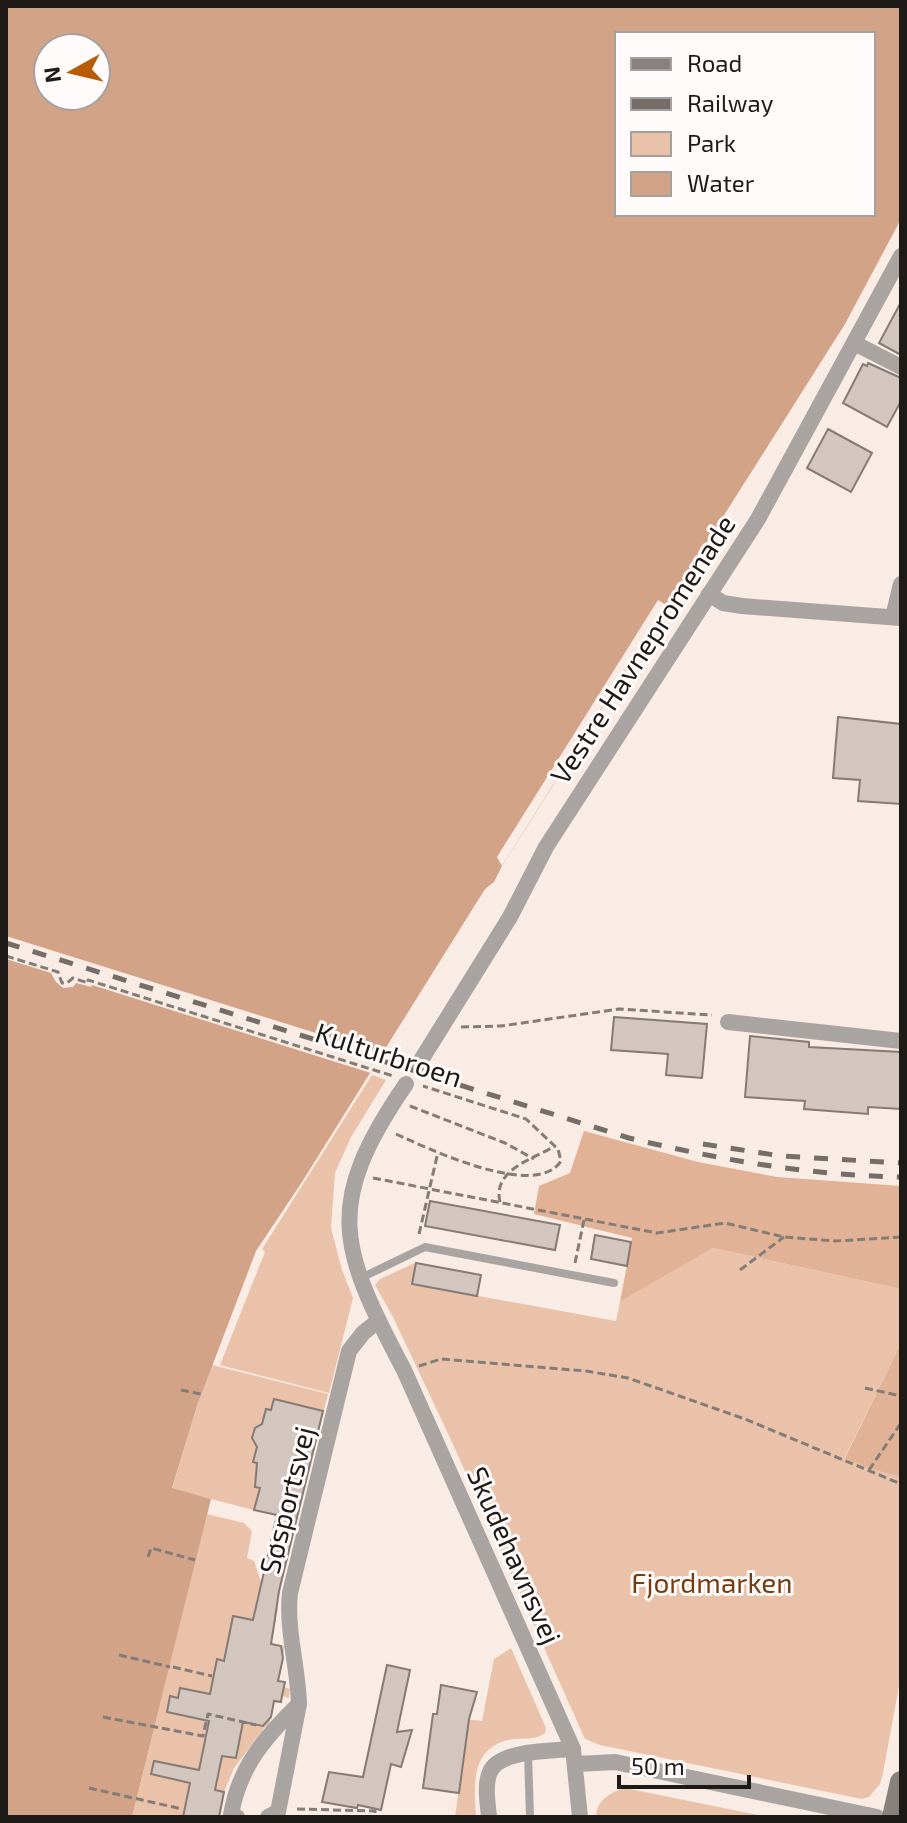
<svg xmlns="http://www.w3.org/2000/svg" width="907" height="1823" viewBox="0 0 907 1823" font-family="'Exo 2',sans-serif">
<rect width="100%" height="100%" fill="#f9ece4"/>
<g fill="#eac2a9">
<polygon points="372,1075 386,1080 351,1137 335,1173 331,1228 342,1270 353,1298 329,1393 220,1365 265,1252 262,1249"/>
<polygon points="713,1248 901,1289 901,1343 845,1457 870,1469 901,1477 901,1675 883,1773 880,1784 869,1797 862,1799 600,1745 585,1739 451,1440 393,1317 375,1285 380,1279 415,1263 413,1284 616,1321 620,1302"/>
<polygon points="212,1365 328,1394 297,1521 172,1489 198,1403"/>
<polygon points="207,1514 244,1523 252,1531 247,1558 254,1561 265,1594 258,1603 278,1608 271,1643 285,1646 278,1680 285,1682 284,1687 290,1689 289,1698 282,1696 281,1702 274,1701 269,1727 265,1727 234,1768 224,1792 218,1817 132,1817"/>
<path d="M511,1648L546,1728L545,1733C536,1740 525,1738 514,1739C470,1745 474,1784 476,1817H455L468,1729L456,1718L482,1721L494,1659Z"/>
<path d="M625,1788L768,1817H596C596,1800 611,1792 625,1788Z"/>
</g>
<g fill="#e2b296">
<polygon points="584,1131 698,1162 777,1177 901,1186 901,1289 713,1248 620,1302 632,1238 534,1214 539,1186 570,1173"/>
<polygon points="901,1343 901,1477 870,1469 845,1458"/>
</g>
<path fill="#d2a387" fill-rule="evenodd" d="M6,6H901V219L845,324L502,866L494,882L485,889L302,1182L256,1251L198,1403L172,1488L211,1499L132,1817H6ZM617,34H873V214H617ZM48,48H96V96H48Z"/>
<g fill="#f9ece4">
<polygon points="658,600 666,605 502,866 497,857"/>
<polygon points="6,936 386,1055 374,1074 92,985 91,987 76,983 73,987 63,988 56,982 51,973 6,959"/>
</g>
<g fill="#d3c6bf" stroke="#857a74" stroke-width="2">
<polygon points="901,302 901,355 879,343"/>
<polygon points="868,363 901,378 901,401 887,427 843,403 863,364 867,366"/>
<polygon points="828,429 872,453 851,492 807,468"/>
<polygon points="838,717 901,724 901,804 858,801 860,780 833,778"/>
<polygon points="614,1017 707,1024 702,1078 666,1075 668,1054 611,1050"/>
<polygon points="750,1036 809,1042 809,1047 901,1052 901,1109 868,1107 868,1114 804,1109 805,1101 745,1097"/>
<polygon points="430,1201 560,1225 555,1250 425,1226"/>
<polygon points="595,1235 631,1242 627,1266 591,1259"/>
<polygon points="416,1263 481,1275 477,1296 412,1284"/>
<polygon points="274,1399 323,1411 279,1591 274,1625 271,1644 281,1646 283,1658 278,1681 285,1682 282,1696 281,1702 274,1701 271,1717 263,1726 243,1722 236,1758 222,1756 215,1790 224,1792 219,1817 183,1817 190,1783 151,1774 154,1761 199,1770 209,1721 167,1712 170,1696 178,1698 180,1688 210,1694 217,1659 224,1661 233,1616 253,1620 277,1515 254,1510 260,1488 255,1487 257,1463 253,1462 257,1447 252,1438 255,1428 262,1424 266,1409 271,1410"/>
<polygon points="387,1665 410,1670 397,1732 412,1730 401,1767 391,1764 381,1810 358,1805 357,1808 322,1802 329,1772 363,1777"/>
<polygon points="441,1685 477,1692 469,1719 459,1793 423,1788 433,1714 437,1714"/>
</g>
<g fill="none" stroke-linecap="round" stroke-linejoin="round">
<g stroke="#847c77" stroke-width="3" stroke-dasharray="8 4" stroke-linecap="butt">
<polyline points="6,956 58,972 62,983 67,983 73,978 88,983 88,980 393,1076"/>
<polyline points="461,1027 501,1026 619,1009 712,1015"/>
<polyline points="410,1106 505,1143 534,1159"/>
<path d="M396,1134C429,1149 536,1200 561,1161L558,1149L526,1119L423,1086"/>
<polyline points="373,1178 657,1233 725,1223 784,1237 835,1241 901,1237"/>
<path d="M500,1202C492,1170 533,1159 555,1146"/>
<polyline points="419,1234 438,1152"/>
<polyline points="575,1263 584,1220"/>
<polyline points="740,1270 784,1237"/>
<polyline points="419,1366 441,1359 586,1371 628,1378 745,1419 901,1484"/>
<polyline points="865,1388 901,1396"/>
<polyline points="181,1390 201,1394"/>
<polyline points="869,1470 901,1423"/>
<polyline points="148,1557 151,1548 195,1560"/>
<polyline points="119,1655 170,1667"/>
<polyline points="173,1667 212,1676"/>
<polyline points="103,1717 203,1736 208,1714 256,1725"/>
<polyline points="89,1788 182,1809"/>
<polyline points="297,1809 375,1811 375,1817"/>
</g>
<g stroke="#a9a4a1" stroke-width="8">
<polyline points="361,1278 425,1247 614,1283"/>
<polyline points="528,1753 530,1817"/>
</g>
<g stroke="#a9a4a1" stroke-width="16">
<polyline points="854,343 901,367"/>
<polyline points="709,594 723,603 742,606 901,618"/>
<polyline points="893,617 901,584"/>
<polyline points="728,1022 901,1041"/>
<polyline points="418,1065 510,917 546,847 758,519 901,256"/>
<path d="M406,1084C323,1205 339,1247 404,1370L573,1749L580,1817"/>
<polyline points="576,1764 615,1762 877,1817"/>
<path d="M237,1817L231,1815C239,1767 265,1737 299,1704C298,1667 286,1630 290,1593L349,1351L363,1333L378,1321"/>
<polyline points="268,1817 278,1812 299,1704"/>
<path d="M489,1817C488,1804 484,1785 490,1772C499,1750 552,1751 573,1749"/>
</g>
<polyline stroke="#87807b" stroke-width="22" points="893,1817 901,1782"/>
<g stroke="#756d68" stroke-width="5" stroke-dasharray="14 14" stroke-linecap="butt">
<path d="M6,943L629,1138C721,1160 807,1175 901,1177"/>
<polyline points="703,1144 781,1156 901,1163"/>
</g>
</g>
<g text-anchor="middle" dominant-baseline="central" stroke-width="6" stroke-linejoin="round" paint-order="stroke">
<g font-size="28" fill="#1e1a17" stroke="#fefbfa">
<text transform="translate(642 649) rotate(-57)">Vestre Havnepromenade</text>
<text transform="translate(389 1054) rotate(18)">Kulturbroen</text>
<text transform="translate(286 1500) rotate(-76)">Søsportsvej</text>
<text transform="translate(515 1555) rotate(66)">Skudehavnsvej</text>
</g>
<g font-size="28" fill="#763c0f" stroke="#fefbfa">
<text x="712" y="1582">Fjordmarken</text>
</g>
</g>
<rect width="907" height="1823" fill="none" stroke="#1e1a17" stroke-width="16"/>
<rect x="615" y="32" width="260" height="184" fill="#fefbfa" stroke="#a4a19f" stroke-width="2"/>
<rect x="631" y="58" width="40" height="12" fill="#87807b" stroke="#a4a19f" stroke-width="2"/>
<text x="687" y="72" font-size="24" fill="#1e1a17">Road</text>
<rect x="631" y="98" width="40" height="12" fill="#756d68" stroke="#a4a19f" stroke-width="2"/>
<text x="687" y="112" font-size="24" fill="#1e1a17">Railway</text>
<rect x="631" y="132" width="40" height="24" fill="#eac2a9" stroke="#a4a19f" stroke-width="2"/>
<text x="687" y="152" font-size="24" fill="#1e1a17">Park</text>
<rect x="631" y="172" width="40" height="24" fill="#d2a387" stroke="#a4a19f" stroke-width="2"/>
<text x="687" y="192" font-size="24" fill="#1e1a17">Water</text>
<g transform="translate(72 72) rotate(262)"><circle r="38" fill="#fefbfa" stroke="#a4a19f" stroke-width="2"/>
<path d="M0-6L14 30L0 20L-14 30Z" fill="#b85b06"/>
<text y="-12" font-size="22" font-weight="bold" text-anchor="middle" fill="#1e1a17">N</text>
</g>
<path d="M619 1775v12h130v-12" fill="none" stroke="#1e1a17" stroke-width="4"/>
<text x="631" y="1775" font-size="24" fill="#1e1a17" stroke="#fefbfa" stroke-width="6" paint-order="stroke">50 m</text>
</svg>
